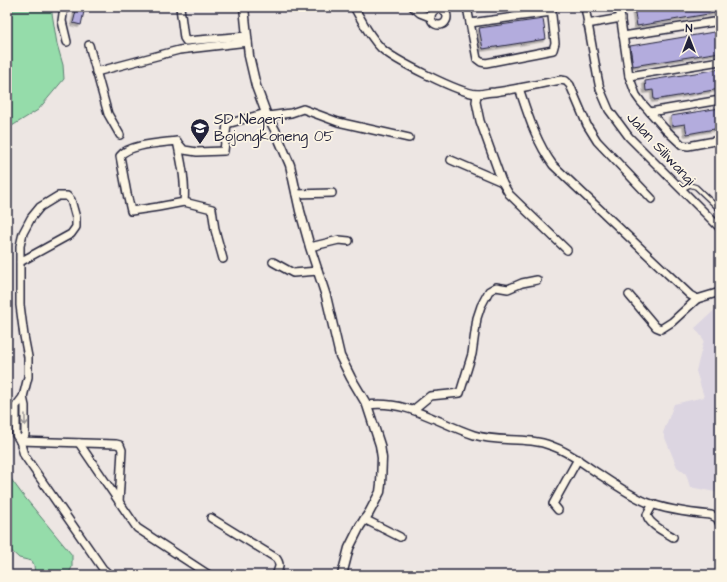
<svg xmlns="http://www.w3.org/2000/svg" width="727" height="582" viewBox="0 0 727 582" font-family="'Architects Daughter',sans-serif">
<defs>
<filter id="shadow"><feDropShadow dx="-2.5" dy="2.5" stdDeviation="0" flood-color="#0004"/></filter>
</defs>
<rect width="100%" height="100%" fill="#ede6e3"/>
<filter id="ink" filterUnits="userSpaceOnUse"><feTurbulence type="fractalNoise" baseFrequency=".025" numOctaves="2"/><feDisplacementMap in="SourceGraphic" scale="8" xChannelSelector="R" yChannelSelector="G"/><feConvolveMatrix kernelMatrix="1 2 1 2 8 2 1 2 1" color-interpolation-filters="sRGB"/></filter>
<g filter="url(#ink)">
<polygon fill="#dcd5e1" points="720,305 720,493 690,487 686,474 677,467 663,433 674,404 704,397 696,371 704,340 695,328"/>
<g fill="#95dcaa" stroke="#5c7f72">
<polygon points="7,7 51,7 57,44 63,65 64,79 38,110 7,129"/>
<polygon points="7,470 11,479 22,494 72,555 72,567 68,575 35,575 34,565 32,561 19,558 7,547"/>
</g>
<g fill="#b3acdd" stroke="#22223b" filter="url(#shadow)">
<polygon points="77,7 85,7 81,25 73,23"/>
<polygon points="634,7 720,7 720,12 637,26"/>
<polygon points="543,19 546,39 483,49 479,28"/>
<polygon points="720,31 720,52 633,66 630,46"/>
<polygon points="720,69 720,89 654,100 653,90 646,91 645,81"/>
<polygon points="720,108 720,128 687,134 685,124 672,126 671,116"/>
</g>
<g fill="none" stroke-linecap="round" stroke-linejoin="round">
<defs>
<polyline id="service" points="682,189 690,185 696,187 720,210"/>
<g id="minor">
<polyline points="64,7 62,21 67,42"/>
<polyline points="180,7 184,38 186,41 247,36"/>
<path d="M354,7C362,21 369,36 381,48C394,60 459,93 477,94C482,94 489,92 495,92C517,89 539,84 561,80L566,81L570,85L587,125L597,141L652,199"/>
<polyline points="413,7 420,13 430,17"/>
<polyline points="467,7 477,59 481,62 486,63 553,50 555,43 551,7"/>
<polyline points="585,7 597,74 600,89 609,110 629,137 720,228"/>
<polyline points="619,7 629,76 636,95 641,102 665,129 682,145 688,146 720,140"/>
<circle cx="439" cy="17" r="8"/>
<polyline points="470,23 552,12"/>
<polyline points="587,24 621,18"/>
<polyline points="623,36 720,21"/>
<polyline points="89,45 108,114 120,135"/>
<polyline points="96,72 179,50 248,42"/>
<polyline points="629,76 720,61"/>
<path d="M519,88C528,115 536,142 553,165L690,295L697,299L720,292"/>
<polyline points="477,94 476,102 480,121 502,182 509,194 567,250"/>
<polyline points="650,112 720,100"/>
<polyline points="268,116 291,113 303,109 338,122 409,138"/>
<path d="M177,141C181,161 186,181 184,202L158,207L131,211L127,194L120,156C129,144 163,143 177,141Z"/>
<polyline points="178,143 184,150 197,152 224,151 227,124 266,113"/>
<polyline points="451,160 502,182"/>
<polyline points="296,194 332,193"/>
<polyline points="184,202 212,209 215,230 223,259"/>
<polyline points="310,247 339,240 349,241"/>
<polyline points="20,262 71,234 76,227 76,218 71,200 67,196 58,196 40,207 31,218 23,233 20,246 20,305 24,336 28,357 28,377 23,397 16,406 16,435 20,441 24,455 103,569 110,575"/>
<polyline points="273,262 293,273 318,271"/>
<polyline points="629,295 656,327 661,329 672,322 697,299"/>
<path d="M367,405C409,400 437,423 474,435C499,443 527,436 552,446C570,452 583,464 599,474C614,484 630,495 646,502C666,510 690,513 711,515L717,518L720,524"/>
<polyline points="413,410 430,396 460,393 472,354 477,318 481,306 489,291 496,287 508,289 522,283 537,280"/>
<polyline points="20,441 116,444 120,445 122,450 119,502"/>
<polyline points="20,441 25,435 25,406 23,397"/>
<polyline points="79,443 137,528 209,575"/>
<path d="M653,504L647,515C649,525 665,532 673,537"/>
<polyline points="558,510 553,504 578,459"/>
<path d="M211,518L276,558C281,564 279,568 276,575"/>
<polyline points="364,519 400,537"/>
</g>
<polyline id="tertiary" points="244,7 249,56 256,86 266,113 275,130 290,165 300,211 310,247 326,296 340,356 351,378 367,405 380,445 382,458 381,484 380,492 369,513 360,526 349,548 342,575"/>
</defs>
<use href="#service" stroke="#22223b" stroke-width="6"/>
<use href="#minor" stroke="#22223b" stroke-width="10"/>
<use href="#tertiary" stroke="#22223b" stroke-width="11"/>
<use href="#service" stroke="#fcf5e5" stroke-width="3.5"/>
<use href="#minor" stroke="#fcf5e5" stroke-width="7"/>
<use href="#tertiary" stroke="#fcf5e5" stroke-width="8"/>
</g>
<defs><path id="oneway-shaft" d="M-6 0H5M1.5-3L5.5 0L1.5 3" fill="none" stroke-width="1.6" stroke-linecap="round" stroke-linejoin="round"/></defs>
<use stroke="#9a9698" href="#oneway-shaft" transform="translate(25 420) rotate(90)"/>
</g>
<defs>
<symbol id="school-pin" viewBox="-11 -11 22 30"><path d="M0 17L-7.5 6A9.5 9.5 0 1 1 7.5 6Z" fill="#22223b" stroke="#fcf5e5"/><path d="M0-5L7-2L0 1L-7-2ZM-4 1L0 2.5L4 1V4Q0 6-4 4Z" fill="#fff"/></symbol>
</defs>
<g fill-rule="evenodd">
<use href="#school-pin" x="189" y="117" width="22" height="30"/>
</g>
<g text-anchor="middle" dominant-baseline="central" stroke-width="3.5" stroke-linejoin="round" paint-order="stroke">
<g font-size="15" fill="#22223b" stroke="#fcf5e5" text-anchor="start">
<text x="214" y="119">SD Negeri<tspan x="214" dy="17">Bojongkoneng 05</tspan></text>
</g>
<g font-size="15" fill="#22223b" stroke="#fcf5e5">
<text transform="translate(661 149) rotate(47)">Jalan Siliwangi</text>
</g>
</g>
<rect width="727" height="582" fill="none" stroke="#fcf5e5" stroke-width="24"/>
<rect x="12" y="12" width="703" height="558" fill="none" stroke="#22223b" stroke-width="1.5" filter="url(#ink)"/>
<g transform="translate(689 38)" stroke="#fcf5e5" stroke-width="3" paint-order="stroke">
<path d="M0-3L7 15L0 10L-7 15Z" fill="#22223b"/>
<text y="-6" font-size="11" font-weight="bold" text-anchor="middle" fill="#22223b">N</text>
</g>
</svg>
